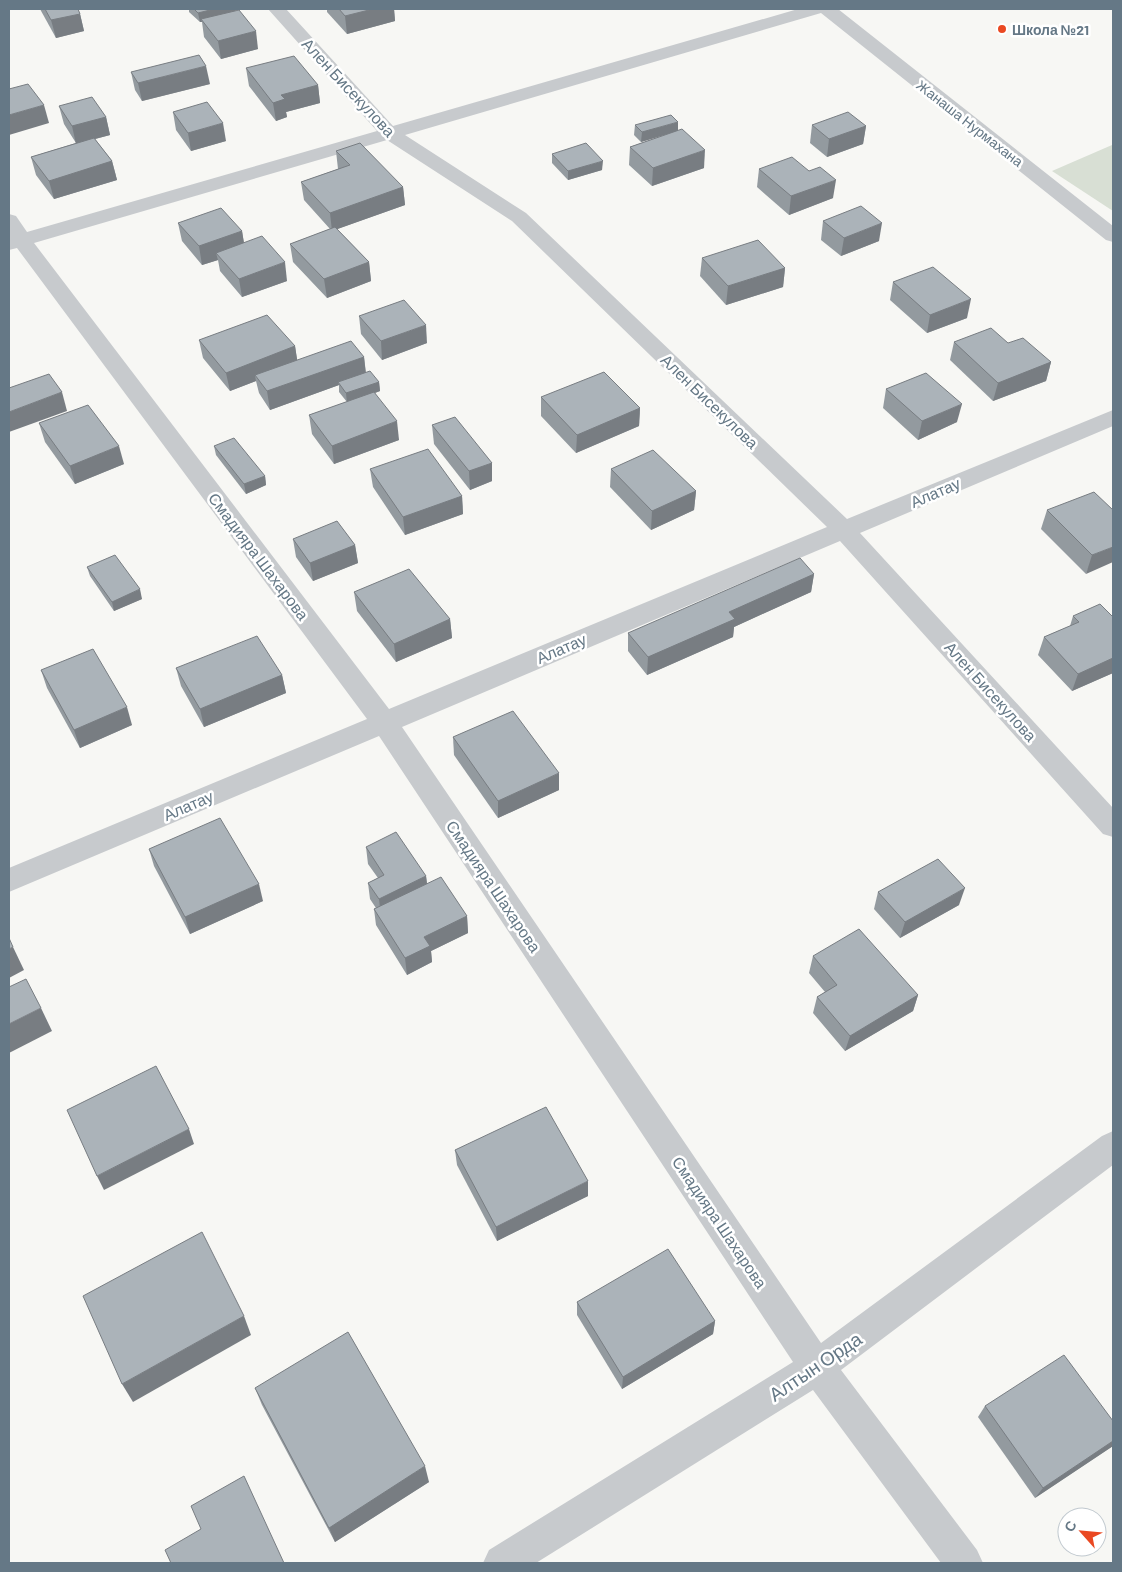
<svg xmlns="http://www.w3.org/2000/svg" width="1122" height="1572" viewBox="0 0 1122 1572" font-family="Barlow,sans-serif">
<rect width="100%" height="100%" fill="#f7f7f4"/>
<polygon fill="#d8dfd4" points="1112,145 1113,146 1113,211 1052,171"/>
<g fill="none" stroke-linecap="round" stroke-linejoin="round">
<path fill="#c7cacd" fill-rule="evenodd" d="M268,9H286L393,126L798,9H838L1113,226V242L1106,240L821,13L405,135L526,213L847,519L1113,410V426L860,533L1113,808V837L1103,834L840,541L402,727L821,1343L1102,1136L1113,1131V1165L841,1370L977,1550L983,1563H941L813,1390L536,1563H483L489,1550L793,1362L379,736L9,892V868L367,719L17,248L9,250V214L16,216L27,232L377,131ZM387,140L512,221L827,527L389,709L34,243Z"/>
</g>
<g fill="#939a9f">
<polygon points="40,9 78,9 80,14 84,31 56,38"/>
<polygon points="189,9 235,9 258,49 221,59 204,37 202,22 200,22 189,12"/>
<polygon points="327,9 394,9 395,21 347,34 327,12"/>
<polygon points="246,68 318,85 320,103 286,112 287,117 276,121 249,86"/>
<polygon points="131,72 210,84 142,101 135,90"/>
<polygon points="59,106 106,117 110,135 95,139 112,161 117,180 54,199 36,175 31,157 76,143 64,124"/>
<polygon points="173,112 226,141 191,151 176,130"/>
<polygon points="635,125 678,131 704,168 652,186 629,165 630,147 670,133 641,142 634,135"/>
<polygon points="812,125 866,126 863,144 827,157 810,143"/>
<polygon points="336,151 403,187 405,205 337,229 369,262 371,281 327,298 293,262 290,244 330,229 304,200 301,182 338,169"/>
<polygon points="552,154 602,170 568,180 552,163"/>
<polygon points="759,169 833,198 789,215 757,187"/>
<polygon points="823,221 879,241 841,256 821,240"/>
<polygon points="178,223 242,231 244,243 287,281 242,297 220,271 218,260 202,265 182,241"/>
<polygon points="702,258 785,268 783,287 726,305 700,276"/>
<polygon points="893,282 967,318 927,333 890,300"/>
<polygon points="359,316 427,343 382,360 361,334"/>
<polygon points="199,340 295,346 297,360 364,357 366,373 379,382 380,391 375,393 399,440 334,464 312,434 309,415 347,402 339,392 339,385 270,410 259,393 256,381 230,391 203,358"/>
<polygon points="954,342 1008,343 1051,362 1046,381 993,401 950,360"/>
<polygon points="886,389 957,422 918,440 883,408"/>
<polygon points="541,397 640,408 639,426 576,453 541,416"/>
<polygon points="39,423 124,464 75,484 45,442"/>
<polygon points="432,425 492,463 492,481 470,490 434,444"/>
<polygon points="214,446 265,476 266,485 246,494 216,455"/>
<polygon points="370,469 462,496 463,514 405,535 373,487"/>
<polygon points="611,469 696,491 694,510 651,530 610,487"/>
<polygon points="1047,510 1113,510 1086,574 1041,529"/>
<polygon points="293,539 355,545 358,563 313,581 296,557"/>
<polygon points="87,567 142,599 114,611 90,576"/>
<polygon points="814,574 811,592 734,627 733,637 647,675 628,651 628,633"/>
<polygon points="354,592 450,619 452,638 396,662 357,611"/>
<polygon points="1073,616 1113,617 1113,673 1072,691 1038,655 1044,637 1070,626"/>
<polygon points="176,668 282,675 286,693 204,727 181,686"/>
<polygon points="41,670 132,725 80,748 47,688"/>
<polygon points="453,737 559,790 498,818 454,755"/>
<polygon points="366,847 426,876 427,884 467,916 468,933 431,951 432,962 407,975 376,925 374,909 376,908 370,899 368,883 378,878 368,864"/>
<polygon points="149,849 263,901 190,934 154,866"/>
<polygon points="878,892 959,905 900,938 874,909"/>
<polygon points="813,956 918,995 913,1011 845,1051 813,1013 817,997 825,992 809,973"/>
<polygon points="455,1150 588,1196 497,1241 457,1165"/>
<polygon points="577,1302 715,1321 713,1334 622,1389 577,1315"/>
<polygon points="255,1388 429,1482 335,1542 262,1405"/>
<polygon points="985,1406 1113,1421 1113,1446 1035,1498 978,1417"/>
</g>
<g fill="#787d82">
<polygon points="214,9 235,9 236,12 201,19 202,22 200,22 198,13"/>
<polygon points="373,9 394,9 395,21 347,34 345,16"/>
<polygon points="80,14 84,31 56,38 51,20"/>
<polygon points="256,31 258,49 221,59 218,41"/>
<polygon points="206,66 210,84 142,101 138,83"/>
<polygon points="318,85 320,103 286,112 287,117 276,121 273,103 281,95"/>
<polygon points="44,105 49,123 9,135 9,115"/>
<polygon points="106,117 110,135 76,144 72,126"/>
<polygon points="678,122 678,131 641,142 642,132"/>
<polygon points="223,123 226,141 191,151 188,133"/>
<polygon points="866,126 863,144 827,157 829,139"/>
<polygon points="705,150 704,168 652,186 653,168"/>
<polygon points="112,161 117,180 54,199 49,181"/>
<polygon points="603,161 602,170 568,180 568,171"/>
<polygon points="836,180 833,198 789,215 791,196"/>
<polygon points="403,187 405,205 332,231 330,213"/>
<polygon points="882,223 879,241 841,256 844,238"/>
<polygon points="242,231 245,250 216,253 218,260 202,265 199,246"/>
<polygon points="285,262 287,281 242,297 239,279"/>
<polygon points="369,262 371,281 327,298 324,279"/>
<polygon points="785,268 783,287 726,305 728,286"/>
<polygon points="971,299 967,318 927,333 930,315"/>
<polygon points="426,325 427,343 382,360 381,341"/>
<polygon points="295,346 298,365 255,375 256,381 230,391 226,373"/>
<polygon points="364,357 366,376 338,382 339,385 270,410 267,391"/>
<polygon points="1051,362 1046,381 993,401 998,383"/>
<polygon points="379,382 380,391 347,403 346,393"/>
<polygon points="62,392 67,411 9,432 9,412"/>
<polygon points="962,404 957,422 918,440 922,421"/>
<polygon points="640,408 639,426 576,453 577,435"/>
<polygon points="397,421 399,440 334,464 332,446"/>
<polygon points="119,446 124,464 75,484 70,466"/>
<polygon points="492,463 492,481 470,490 469,471"/>
<polygon points="265,476 266,485 246,494 244,484"/>
<polygon points="696,491 694,510 651,530 652,511"/>
<polygon points="462,496 463,514 405,535 403,517"/>
<polygon points="355,545 358,563 313,581 310,563"/>
<polygon points="1113,547 1113,562 1086,574 1092,555"/>
<polygon points="814,574 811,592 734,627 733,637 647,675 648,657 729,612"/>
<polygon points="140,589 142,599 114,611 112,602"/>
<polygon points="450,619 452,638 396,662 394,644"/>
<polygon points="1113,658 1113,673 1072,691 1078,674"/>
<polygon points="282,675 286,693 204,727 200,709"/>
<polygon points="127,707 132,725 80,748 74,730"/>
<polygon points="559,773 559,790 498,818 498,801"/>
<polygon points="426,876 428,892 381,916 379,899"/>
<polygon points="259,884 263,901 190,934 185,917"/>
<polygon points="965,888 959,905 900,938 905,922"/>
<polygon points="467,916 468,933 431,951 432,962 407,975 405,958 424,937"/>
<polygon points="13,947 24,970 9,978 9,949"/>
<polygon points="918,995 913,1011 845,1051 850,1036"/>
<polygon points="41,1008 52,1031 9,1053 9,1024"/>
<polygon points="189,1129 194,1144 104,1190 97,1176"/>
<polygon points="588,1181 588,1196 497,1241 496,1227"/>
<polygon points="244,1316 251,1335 133,1402 122,1384"/>
<polygon points="715,1321 713,1334 622,1389 623,1377"/>
<polygon points="1113,1441 1113,1446 1035,1498 1043,1488"/>
<polygon points="425,1466 429,1482 335,1542 329,1528"/>
</g>
<g fill="#abb3b9" stroke="#787d82">
<polygon points="45,9 78,9 80,14 51,20"/>
<polygon points="194,9 214,9 198,13"/>
<polygon points="339,9 373,9 345,16"/>
<polygon points="239,10 256,31 218,41 201,19"/>
<polygon points="199,55 206,66 138,83 131,72"/>
<polygon points="294,56 318,85 281,95 285,99 273,103 246,68"/>
<polygon points="28,84 44,105 9,115 9,89"/>
<polygon points="92,97 106,117 72,126 59,106"/>
<polygon points="207,102 223,123 188,133 173,112"/>
<polygon points="848,112 866,126 829,139 812,125"/>
<polygon points="671,115 678,122 642,132 635,125"/>
<polygon points="682,129 705,150 653,168 630,147"/>
<polygon points="94,138 112,161 49,181 31,157"/>
<polygon points="360,143 403,187 330,213 301,182 350,165 336,151"/>
<polygon points="586,143 603,161 568,171 552,154"/>
<polygon points="792,157 809,171 820,167 836,180 791,196 759,169"/>
<polygon points="861,206 882,223 844,238 823,221"/>
<polygon points="221,208 242,231 199,246 178,223"/>
<polygon points="335,227 369,262 324,279 290,244"/>
<polygon points="262,236 285,262 239,279 216,253"/>
<polygon points="758,240 785,268 728,286 702,258"/>
<polygon points="933,267 971,299 930,315 893,282"/>
<polygon points="404,300 426,325 381,341 359,316"/>
<polygon points="267,315 295,346 226,373 199,340"/>
<polygon points="991,328 1008,343 1023,338 1051,362 998,383 954,342"/>
<polygon points="351,341 364,357 267,391 255,375"/>
<polygon points="370,371 379,382 346,393 338,382"/>
<polygon points="604,372 640,408 577,435 541,397"/>
<polygon points="926,373 962,404 922,421 886,389"/>
<polygon points="49,374 62,392 9,412 9,388"/>
<polygon points="374,392 397,421 332,446 309,415"/>
<polygon points="88,405 119,446 70,466 39,423"/>
<polygon points="455,417 492,463 469,471 432,425"/>
<polygon points="234,438 265,476 244,484 214,446"/>
<polygon points="428,449 462,496 403,517 370,469"/>
<polygon points="653,450 696,491 652,511 611,469"/>
<polygon points="1094,492 1113,510 1113,547 1092,555 1047,510"/>
<polygon points="337,521 355,545 310,563 293,539"/>
<polygon points="115,555 140,589 112,602 87,567"/>
<polygon points="800,558 814,574 729,612 735,619 648,657 628,633"/>
<polygon points="409,569 450,619 394,644 354,592"/>
<polygon points="1100,604 1113,617 1113,658 1078,674 1044,637 1079,622 1073,616"/>
<polygon points="257,636 282,675 200,709 176,668"/>
<polygon points="93,649 127,707 74,730 41,670"/>
<polygon points="513,711 559,773 498,801 453,737"/>
<polygon points="220,818 259,884 185,917 149,849"/>
<polygon points="396,832 426,876 379,899 368,883 384,875 366,847"/>
<polygon points="938,859 965,888 905,922 878,892"/>
<polygon points="441,877 467,916 424,937 430,946 405,958 374,909"/>
<polygon points="859,929 918,995 850,1036 817,997 837,985 813,956"/>
<polygon points="9,938 13,947 9,949"/>
<polygon points="26,979 41,1008 9,1024 9,987"/>
<polygon points="156,1066 189,1129 97,1176 67,1110"/>
<polygon points="546,1107 588,1181 496,1227 455,1150"/>
<polygon points="202,1232 244,1316 122,1384 83,1296"/>
<polygon points="668,1249 715,1321 623,1377 577,1302"/>
<polygon points="348,1332 425,1466 329,1528 255,1388"/>
<polygon points="1064,1355 1113,1421 1113,1441 1043,1488 985,1406"/>
<polygon points="244,1476 284,1563 171,1563 165,1550 201,1529 191,1506"/>
</g>
<circle fill="#ea4821" stroke="#fff" stroke-width="2" cx="1002" cy="29" r="5"/>
<g text-anchor="middle" dominant-baseline="central" stroke-width="5" stroke-linejoin="round" paint-order="stroke">
<g font-size="14" font-weight="bold" fill="#657886" stroke="#fff" text-anchor="start">
<text x="1012" y="29">Школа №21</text>
</g>
<g font-size="14" fill="#657886" stroke="#fff">
<text transform="translate(970 123) rotate(38)">Жанаша Нурмахана</text>
</g>
<g font-size="16" fill="#657886" stroke="#fff">
<text transform="translate(349 87) rotate(47)">Ален Бисекулова</text>
<text transform="translate(710 401) rotate(44)">Ален Бисекулова</text>
<text transform="translate(935 492) rotate(-23)">Алатау</text>
<text transform="translate(259 556) rotate(53)">Смадияра Шахарова</text>
<text transform="translate(561 648) rotate(-23)">Алатау</text>
<text transform="translate(991 691) rotate(48)">Ален Бисекулова</text>
<text transform="translate(188 805) rotate(-23)">Алатау</text>
<text transform="translate(494 886) rotate(56)">Смадияра Шахарова</text>
<text transform="translate(720 1222) rotate(56)">Смадияра Шахарова</text>
</g>
<g font-size="19" fill="#657886" stroke="#fff">
<text transform="translate(815 1366) rotate(-34)">Алтын Орда</text>
</g>
</g>
<rect width="1122" height="1572" fill="none" stroke="#657886" stroke-width="20"/>
<g transform="translate(1082 1532) rotate(297)"><circle r="24" fill="#ffffff" stroke="#c1c9cf"/>
<path d="M0-4L9 19L0 12L-9 19Z" fill="#ea4821"/>
<text y="-8" font-size="14" font-weight="bold" text-anchor="middle" fill="#657886">С</text>
</g>
</svg>
